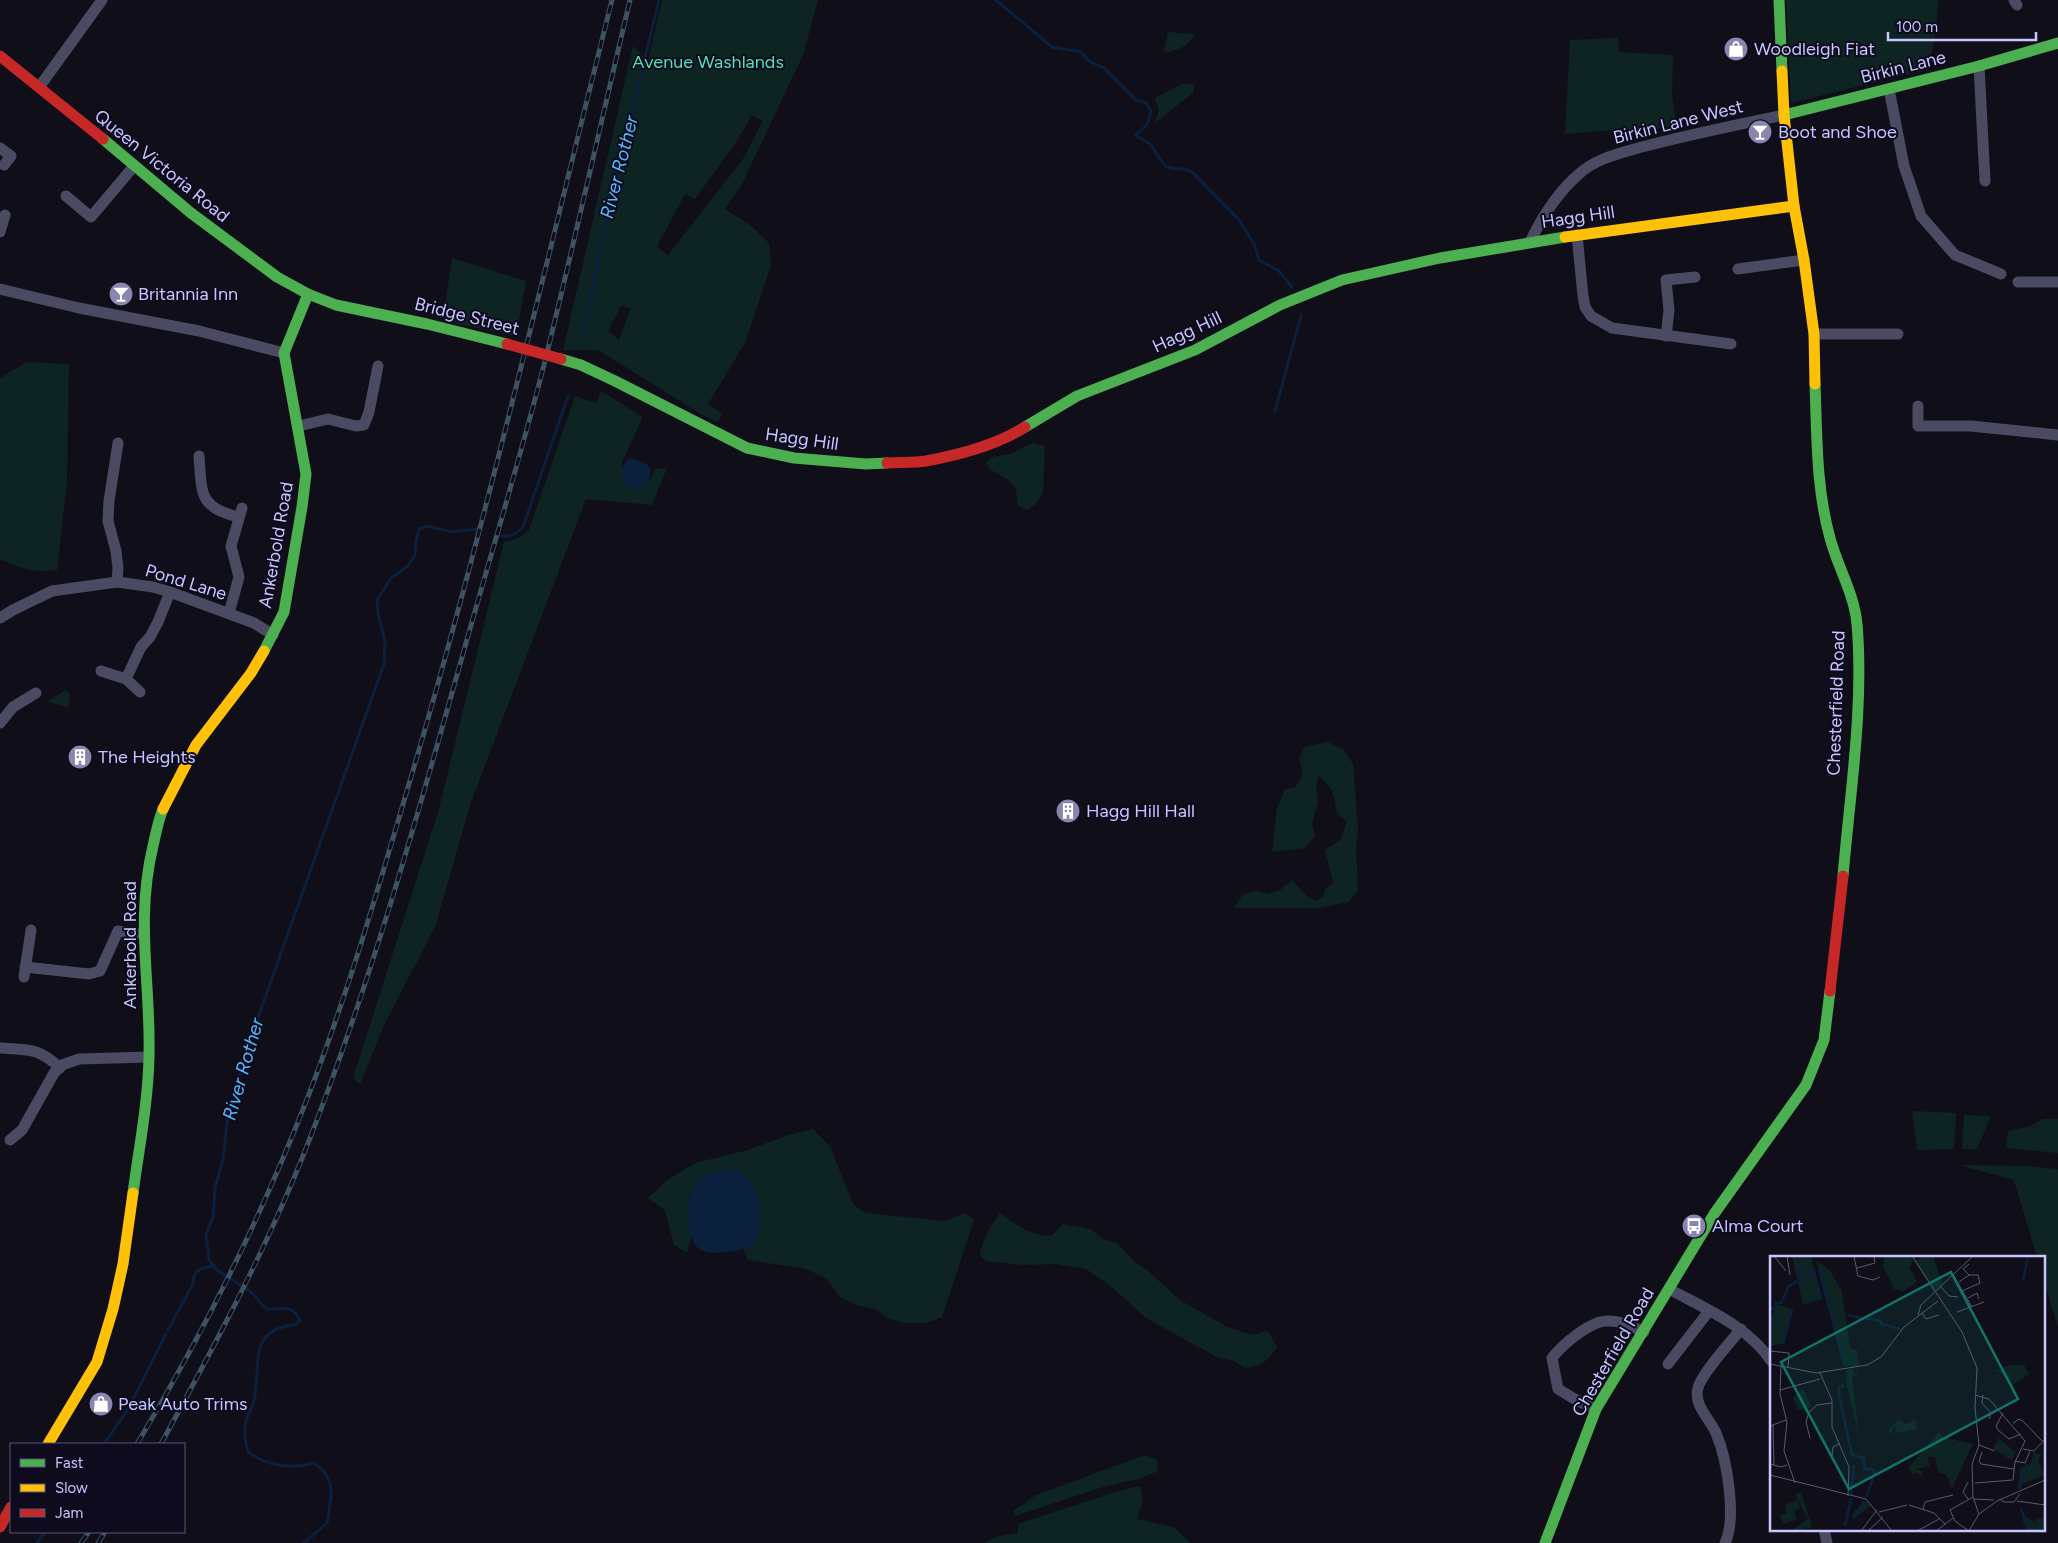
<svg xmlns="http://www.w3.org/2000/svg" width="2058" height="1543" viewBox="0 0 2058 1543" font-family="Figtree,sans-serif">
<rect width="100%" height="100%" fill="#100f19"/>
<g fill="#0e2423" fill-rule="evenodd">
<path d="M662,0H818L803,55L741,186L725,209L750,225L769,243L771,265L745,343L708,404L722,414L718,422L704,416L598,350H563L633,46L648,61ZM752,115L763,121L743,159L668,255L657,246L685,194L695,199L737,141ZM621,306L631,308L619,340L608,331Z"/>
<polygon points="1786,0 1938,0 1936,32 1928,69 1791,103"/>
<path d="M1168,32L1195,34C1188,47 1178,50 1164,53Z"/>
<polygon points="1618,38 1619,52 1673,55 1672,96 1677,125 1628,134 1627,129 1565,134 1570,40"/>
<polygon points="1182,84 1194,84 1194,92 1155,123 1159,110 1155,98"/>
<polygon points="452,258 526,281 516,336 443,321"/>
<path d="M27,362L69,364L67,481L57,570C33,573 22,569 0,559V378Z"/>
<polygon points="601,391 643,417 622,462 623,482 632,490 645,487 656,469 667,468 652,505 586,499 470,805 435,927 385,1023 360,1084 353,1078 439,809 504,542 517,539 529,530 575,396 596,403"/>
<polygon points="1032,443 1045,446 1043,492 1036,504 1027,510 1018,506 1016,488 1006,478 989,469 987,462 992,457 1010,454"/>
<polygon points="66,690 70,694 68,708 48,701"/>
<path d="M1327,742L1343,749L1353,764L1358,829L1356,847L1358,891L1348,902L1319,908H1234L1243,894L1258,891L1268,894L1280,890L1292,880L1307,896L1316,901L1323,897L1325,889L1333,883L1325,850L1341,839L1347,821L1337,814C1334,796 1334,787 1318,776L1316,787L1318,801L1312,824L1315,836L1305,848L1272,852L1277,808L1285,789L1295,788L1303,774L1299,759L1304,747Z"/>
<polygon points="1912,1111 1956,1113 1954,1149 1917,1150"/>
<polygon points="1964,1115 1991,1116 1977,1149 1962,1149"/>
<polygon points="2043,1119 2058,1119 2058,1153 2006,1148 2008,1131 2031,1126"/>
<path d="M813,1129L830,1146L853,1204L865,1213L945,1221L965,1213L974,1220L942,1317L925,1323H905L887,1318L875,1309L859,1306L840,1297L827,1279L807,1269L748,1260L743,1248C762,1239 761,1220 759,1201L689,1196L691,1238L687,1253L674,1245L665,1210L648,1198L666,1181L695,1163L748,1150L788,1135Z"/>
<polygon points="1959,1165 2027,1166 2058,1169 2058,1327 2044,1281 2044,1257 2037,1257 2014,1180"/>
<path d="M1000,1213C1016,1225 1031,1236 1051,1236L1063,1224L1090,1229L1105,1240L1117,1243L1135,1262L1148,1271L1180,1300L1227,1327L1252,1335L1268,1331L1277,1347C1269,1360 1261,1366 1245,1368L1234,1361L1217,1357L1146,1318L1112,1287L1086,1269L1056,1264L1023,1265L986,1261L980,1256C982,1239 991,1226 1000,1213Z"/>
<polygon points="1145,1455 1157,1460 1158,1471 1139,1479 1106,1486 1015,1516 1013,1511 1036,1495"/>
<polygon points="1140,1486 1143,1501 1137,1519 1174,1527 1191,1543 984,1543 995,1537 1018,1533 1018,1524 1112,1493"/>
</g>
<g fill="#0b203d">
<path d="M629,458C648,462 657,467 645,487L632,490L623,482L622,467Z"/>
<path d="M739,1169C755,1182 760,1198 761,1219C761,1227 759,1238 752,1244C743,1252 707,1257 698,1248C686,1237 685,1195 696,1182C704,1171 726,1171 739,1169Z"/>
</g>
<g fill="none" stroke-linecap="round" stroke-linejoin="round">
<g stroke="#0b203d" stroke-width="3">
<path d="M996,0L1052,47L1081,52L1089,61L1104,68L1136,100L1146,103L1151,111C1149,123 1145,129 1135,135L1150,144L1165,166L1171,168L1189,170L1195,175L1240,221L1255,246L1259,260L1279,271L1292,287"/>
<polyline points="584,335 604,229 659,0"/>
<polyline points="1275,411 1301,316"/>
<path d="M502,536C512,537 516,534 523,527L568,396"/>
<path d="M168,1330L193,1284C193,1270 201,1268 213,1266"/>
<polyline points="104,1444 128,1409 166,1334"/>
<polyline points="37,1543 45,1532"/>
<path d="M304,1543L327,1523C331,1497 338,1480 314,1463C291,1469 268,1467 248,1452C245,1440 243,1430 247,1418C249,1412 253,1406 254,1400C262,1367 246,1329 295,1325L300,1320C291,1303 282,1310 266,1309L250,1291L217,1270L209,1260L206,1234L213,1217L215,1188L223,1159L228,1115L238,1084L244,1057L384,664L385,641L378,614L377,600L391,578L408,566L415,555L416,542L419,529L426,526L453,532L477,529"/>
</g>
<g stroke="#4a4a62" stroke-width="11">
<polyline points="2014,0 2017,5"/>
<polyline points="1979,66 1985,181"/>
<polyline points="40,86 102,0"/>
<polyline points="1889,89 1904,166 1921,216 1955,255 2001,274"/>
<polyline points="0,148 11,156 4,165"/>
<polyline points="66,196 91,217 134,166"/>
<polyline points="0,232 5,215"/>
<polyline points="1577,235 1583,296 1585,307 1591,316 1612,328 1731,344"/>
<path d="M1530,242C1542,217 1558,192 1579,174C1595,159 1618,154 1638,148C1687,135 1735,125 1784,115"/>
<polyline points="1738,269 1804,260"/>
<polyline points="2018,282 2058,282"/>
<polyline points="0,289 79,308 199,331 284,353"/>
<polyline points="1814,334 1898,334"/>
<polyline points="1666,336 1669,310 1666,280 1695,277"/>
<polyline points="1918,406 1918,426 1971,426 2058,435"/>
<polyline points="299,426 328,419 356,426 364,425 369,412 378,366"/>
<path d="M199,456C202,492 198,508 239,517"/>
<polyline points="117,582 118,568 116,551 108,521 109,501 118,443"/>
<polyline points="229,613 239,577 231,546 242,508"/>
<polyline points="0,618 13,610 52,591 117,582 153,587 170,592 254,623 273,635"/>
<polyline points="101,671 126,679"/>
<polyline points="140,692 126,679 141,647 150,637 158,622 170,592"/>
<polyline points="0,723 13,707 36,693"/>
<polyline points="25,967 89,974 100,971 118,931 143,934"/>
<polyline points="24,977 31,930"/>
<path d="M0,1048C28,1050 38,1047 60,1068"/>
<polyline points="10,1140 22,1130 54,1073 62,1065 79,1059 149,1057"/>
<path d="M1669,1289C1706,1309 1748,1326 1772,1362"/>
<polyline points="1668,1364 1709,1311"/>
<path d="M1596,1409L1578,1401L1558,1389L1552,1358C1562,1345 1590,1321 1607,1321C1620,1320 1633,1327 1644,1332"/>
<polyline points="1824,1529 1827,1543"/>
<path d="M1725,1543C1737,1518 1727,1459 1716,1433C1710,1419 1693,1405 1698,1388C1701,1374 1730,1343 1741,1329"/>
</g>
<g stroke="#4caf50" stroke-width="11">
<polyline points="1779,0 1782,71"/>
<polyline points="1784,115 1979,66 2058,43"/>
<polyline points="103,139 191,213 277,277 308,294 336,305 427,324 507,344"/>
<polyline points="561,359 581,365 615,381 747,448 794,458 866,464 887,463"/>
<path d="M1815,384C1817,435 1816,488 1830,538C1838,568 1854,593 1857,624C1864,707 1850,793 1843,876"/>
<polyline points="1025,427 1077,396 1195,350 1280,305 1342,280 1440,258 1565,237"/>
<polyline points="264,651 284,612 302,507 306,474 284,353 308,294"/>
<path d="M133,1193C139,1148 148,1103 149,1057C151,983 135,921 153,846C156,833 158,821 163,809"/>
<polyline points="1545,1543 1596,1409 1714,1214 1806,1085 1824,1040 1830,991"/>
</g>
<g stroke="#ffc107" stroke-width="11">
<polyline points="1782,71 1784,115 1794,206 1804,260 1814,334 1815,384"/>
<polyline points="1565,237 1794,206"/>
<polyline points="163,809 196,745 251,673 264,651"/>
<polyline points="48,1444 97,1362 113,1309 123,1264 133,1193"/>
</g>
<g stroke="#c62828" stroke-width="11">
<polyline points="0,56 103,139"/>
<path d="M887,463C899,462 913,463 926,461C959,455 997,445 1025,427"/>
<polyline points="1830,991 1843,876"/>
<polyline points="0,1527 11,1507"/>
</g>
<defs>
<g id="rail">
<path d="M137,1444C204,1332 262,1216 309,1094C352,982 385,865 419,750C491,502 549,250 612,0"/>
<path d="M161,1444C212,1350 263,1256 303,1156C366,997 413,832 459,668C487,567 518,466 544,365C574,244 601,122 630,0"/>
<polyline points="81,1543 89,1532"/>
<polyline points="98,1543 105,1532"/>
</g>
</defs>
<use href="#rail" stroke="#3b5362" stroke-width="5"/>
<use href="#rail" stroke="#0d0b1d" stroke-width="3" stroke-dasharray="9" stroke-linecap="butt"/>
<polyline stroke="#c62828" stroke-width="11" points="507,344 561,359"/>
</g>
<defs>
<symbol id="shop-disc" viewBox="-11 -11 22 22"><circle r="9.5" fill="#8886ae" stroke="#0d0b1d"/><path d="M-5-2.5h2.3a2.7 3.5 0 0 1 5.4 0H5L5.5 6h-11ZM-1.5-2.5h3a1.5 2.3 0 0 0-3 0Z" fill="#fff"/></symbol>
<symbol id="bar-disc" viewBox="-11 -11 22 22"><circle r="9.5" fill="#8886ae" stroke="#0d0b1d"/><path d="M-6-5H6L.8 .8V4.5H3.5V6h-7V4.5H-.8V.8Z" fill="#fff"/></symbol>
<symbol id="building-disc" viewBox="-11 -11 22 22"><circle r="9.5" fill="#8886ae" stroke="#0d0b1d"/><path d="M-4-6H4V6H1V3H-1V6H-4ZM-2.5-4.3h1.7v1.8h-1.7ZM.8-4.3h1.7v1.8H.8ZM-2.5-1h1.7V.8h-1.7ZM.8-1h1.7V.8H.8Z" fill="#fff"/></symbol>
<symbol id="bus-disc" viewBox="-11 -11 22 22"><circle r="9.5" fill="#8886ae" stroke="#0d0b1d"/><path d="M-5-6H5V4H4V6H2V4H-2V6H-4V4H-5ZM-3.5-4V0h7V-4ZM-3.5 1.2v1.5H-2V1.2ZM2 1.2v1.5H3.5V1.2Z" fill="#fff"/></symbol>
</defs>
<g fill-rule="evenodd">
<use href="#shop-disc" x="1722" y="35" width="28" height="28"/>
<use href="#bar-disc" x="1746" y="118" width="28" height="28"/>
<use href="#bar-disc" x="107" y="280" width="28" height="28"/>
<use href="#building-disc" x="66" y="743" width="28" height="28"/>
<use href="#building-disc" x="1054" y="797" width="28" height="28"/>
<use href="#bus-disc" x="1680" y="1212" width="28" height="28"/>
<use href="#shop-disc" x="87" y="1390" width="28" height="28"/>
</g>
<g text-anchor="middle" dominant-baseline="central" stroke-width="4" stroke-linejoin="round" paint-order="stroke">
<g font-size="18" fill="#c9c6ff" stroke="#0d0b1d" text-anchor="start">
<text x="1754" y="49">Woodleigh Fiat</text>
<text x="1778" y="132">Boot and Shoe</text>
<text x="138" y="294">Britannia Inn</text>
<text x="98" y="757">The Heights</text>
<text x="1086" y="811">Hagg Hill Hall</text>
<text x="1712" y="1226">Alma Court</text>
<text x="118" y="1404">Peak Auto Trims</text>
</g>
<g font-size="18" fill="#50e2b4" stroke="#0d0b1d">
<text x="708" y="62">Avenue Washlands</text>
</g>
<g font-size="18" fill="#c9c6ff" stroke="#0d0b1d">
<text transform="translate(1903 67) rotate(-14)">Birkin Lane</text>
<text transform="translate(1678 122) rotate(-14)">Birkin Lane West</text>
<text transform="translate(162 166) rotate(39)">Queen Victoria Road</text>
<text transform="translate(1578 217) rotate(-8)">Hagg Hill</text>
<text transform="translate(467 316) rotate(14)">Bridge Street</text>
<text transform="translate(1187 332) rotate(-25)">Hagg Hill</text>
<text transform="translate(802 439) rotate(8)">Hagg Hill</text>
<text transform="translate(276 545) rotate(-80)">Ankerbold Road</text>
<text transform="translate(186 582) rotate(17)">Pond Lane</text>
<text transform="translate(1836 703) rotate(-88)">Chesterfield Road</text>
<text transform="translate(130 945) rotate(-90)">Ankerbold Road</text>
<text transform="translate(1613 1352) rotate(-60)">Chesterfield Road</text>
</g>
<g font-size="19" font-style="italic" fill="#54bbff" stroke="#0d0b1d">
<text transform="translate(619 167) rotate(-76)">River Rother</text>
<text transform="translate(243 1069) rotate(-74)">River Rother</text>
</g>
</g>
<g transform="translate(1770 1256)">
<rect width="275" height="275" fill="#100f19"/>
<path d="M22,0L41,1L51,43L33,49ZM115,0H140L143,5L139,11L147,26L134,35L124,33L113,10ZM155,0H163L173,28L163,36L145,5ZM47,5L60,14L72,36L80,92L87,94L89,110H73ZM8,48L21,53L12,88L0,90V62ZM239,109H254L259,118L242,129L229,115L224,116ZM83,112L84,119L87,116V119L82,122L89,180L77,129L76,114ZM33,133L41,151L28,154L23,141ZM128,164L136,168L145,164L147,173L128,177L124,170L121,179L118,174ZM169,176L172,181L203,188L182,232L176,218L168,216L165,201H157L160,210L146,213L152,215L153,221L146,216L143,219L138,212ZM229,182L246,197L241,204L223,192ZM273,194L268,205L275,219L251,228L248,233L250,212L261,208L264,195L268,199ZM31,236L42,271L21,275L38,263L25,239ZM93,243L102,249L82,264L84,255L90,251ZM27,244L30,252L24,255L27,263L13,268L10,260L17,257L15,249ZM256,261L267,268L265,264L275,261V275H256V267L252,266Z" fill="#0e2423"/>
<path fill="none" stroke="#0b203d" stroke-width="2.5" d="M28,0L31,10L28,18M49,13L74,108M44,16L51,42L47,44M253,24L258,0M0,53H5L6,47H11L19,30L45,15M77,59L110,65L111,68L130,73M13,88L22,53M74,129L69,131V139L82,199L94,202V213H102L105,217L96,241M249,233L257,208M81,239L84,209M251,252L258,275M84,261L95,245M75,270L81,242"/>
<path fill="none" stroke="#5a5875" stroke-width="1" d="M4,0L16,15M17,0L20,19M84,0L88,20L103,24L110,21M142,0L192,76L207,112L205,152L209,189L202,208L203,241L209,258M87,12L105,7L104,0M183,19L202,51M199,19L193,13L199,8M189,26L199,19H208L210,27L192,35M171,31L179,40L188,41M198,42L207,37L209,43M187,56L214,46M152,57L156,63L169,59M148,59L151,49L203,0M0,95L19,97L18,112M0,108L46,117L97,109L111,101L134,71L168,45M11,110L10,138L17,166L14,195L25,227M50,117L62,144V171L79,211L78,240M10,134L50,123M213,139L212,147L221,157L219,163M233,157L226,170L228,174L239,183L251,178M243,167L249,163L253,165L272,185M3,169L4,209M0,170L16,164M40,182L36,166L39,156L47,149L62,147M209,189L225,195M253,193L264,195L275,183M212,196L209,205L211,208L244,213M62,200L63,191L70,187M245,205L255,207L260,195M0,208L11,211L17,209M0,219L96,243L122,275M198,226L193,236L198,243M205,227L243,224L245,206L255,185L219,143L205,139M204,243L224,244M230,243L234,246H244L250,238M247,245L275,249M139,249L164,257L175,268M153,253L155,246L183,239M109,256L137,249M91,275L107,254M98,275L113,261M147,275L169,263M166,275L183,262M199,275L185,265L180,254L203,241M199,275L209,258L227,245L275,224"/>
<path fill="#0f766e" fill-opacity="0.15" stroke="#0f766e" stroke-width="2.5" d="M181,16L248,143L79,233L11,106Z"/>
<rect width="275" height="275" fill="none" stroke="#c9c6ff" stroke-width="2.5"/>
</g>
<rect x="10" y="1443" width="175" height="90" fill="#0d0b1d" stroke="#585677"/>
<rect x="20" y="1459" width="25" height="8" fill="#4caf50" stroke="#585677"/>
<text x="55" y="1468" font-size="15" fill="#c9c6ff">Fast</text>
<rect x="20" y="1484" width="25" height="8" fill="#ffc107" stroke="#585677"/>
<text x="55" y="1493" font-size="15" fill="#c9c6ff">Slow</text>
<rect x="20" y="1509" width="25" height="8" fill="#c62828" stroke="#585677"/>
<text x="55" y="1518" font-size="15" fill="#c9c6ff">Jam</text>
<path d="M1888 32v8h148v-8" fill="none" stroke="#c9c6ff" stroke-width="2.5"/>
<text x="1896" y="32" font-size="15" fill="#c9c6ff" stroke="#0d0b1d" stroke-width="4" paint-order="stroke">100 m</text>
</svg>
